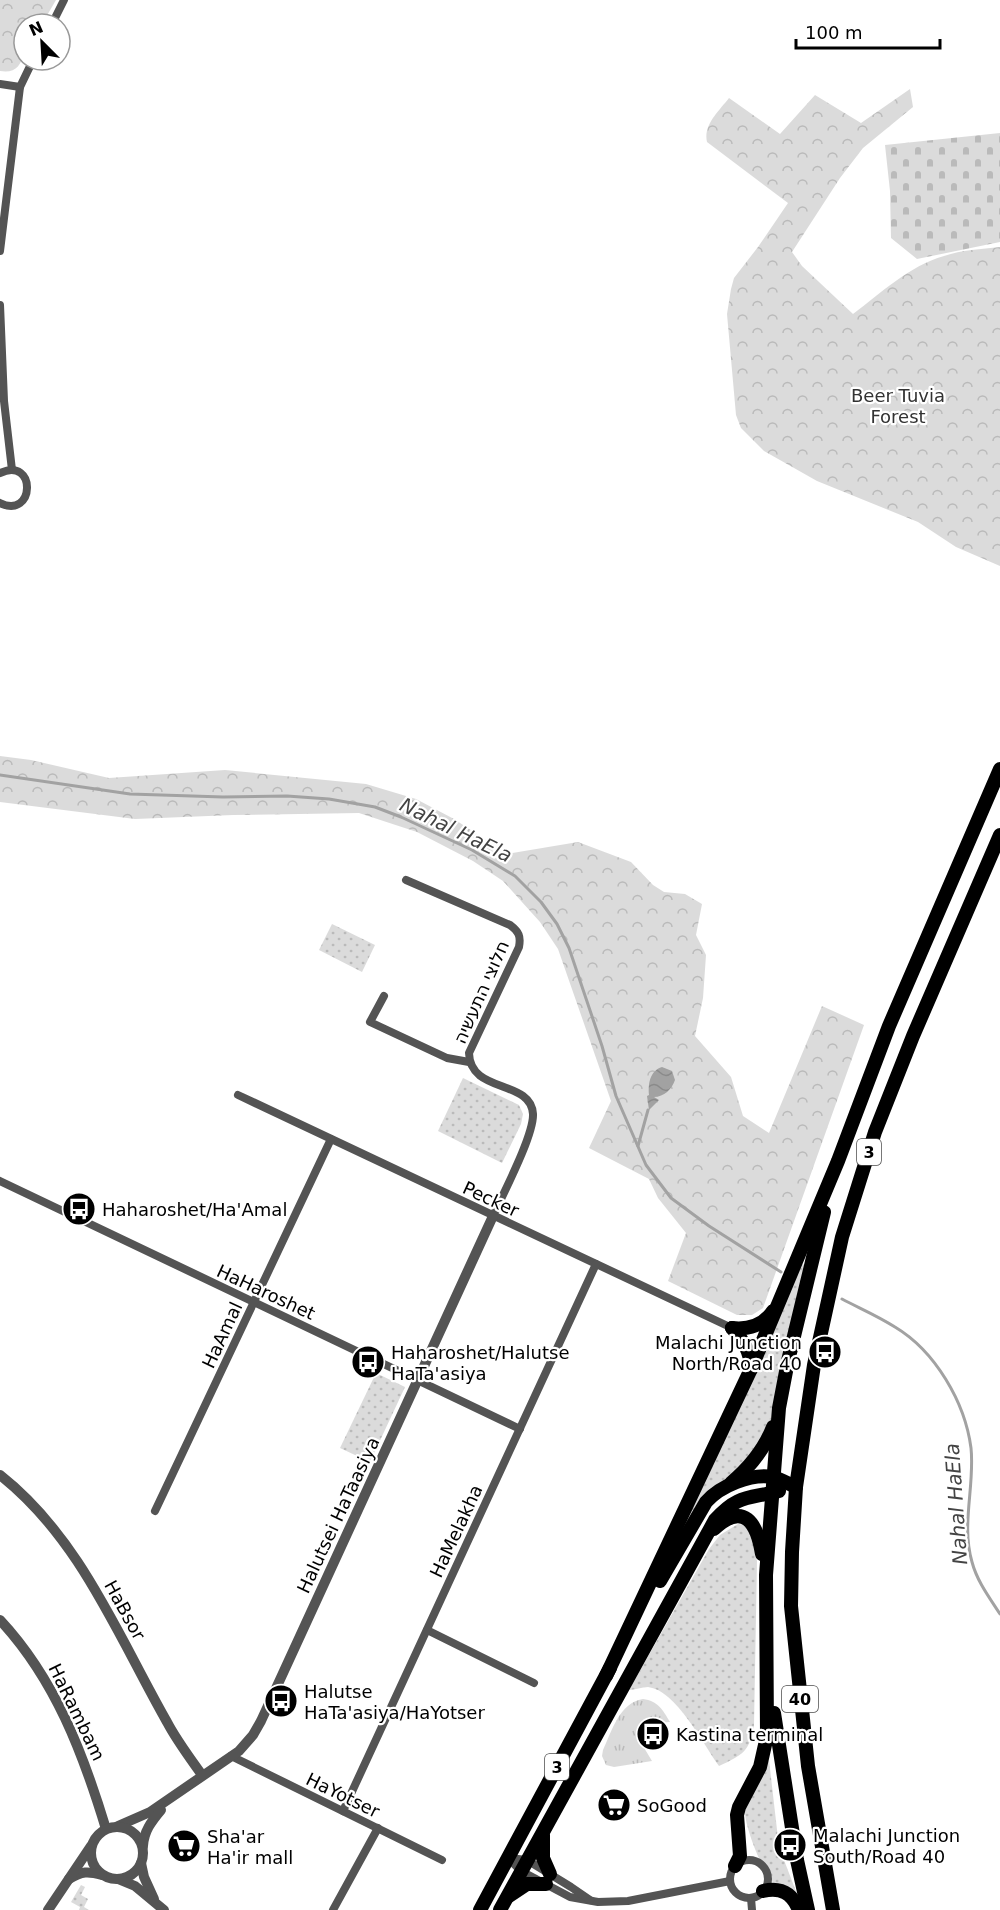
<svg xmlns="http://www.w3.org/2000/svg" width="1000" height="1910" viewBox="0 0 1000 1910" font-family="'DejaVu Sans','Noto Sans Hebrew',sans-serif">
<defs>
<pattern id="grass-dots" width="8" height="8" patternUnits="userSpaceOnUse" patternTransform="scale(1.5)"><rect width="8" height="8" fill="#dbdbdb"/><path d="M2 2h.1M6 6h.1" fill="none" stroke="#bababa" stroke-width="1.8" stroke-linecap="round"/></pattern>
<pattern id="forest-crowns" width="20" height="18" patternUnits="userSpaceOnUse" patternTransform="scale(1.5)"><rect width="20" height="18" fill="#dbdbdb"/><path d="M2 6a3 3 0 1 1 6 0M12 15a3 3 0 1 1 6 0" fill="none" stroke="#bababa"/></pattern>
<pattern id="cemetery-stones" width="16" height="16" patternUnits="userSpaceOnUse" patternTransform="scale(1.5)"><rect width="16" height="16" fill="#dbdbdb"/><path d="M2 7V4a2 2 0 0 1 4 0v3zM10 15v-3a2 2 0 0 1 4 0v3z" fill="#bababa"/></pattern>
<pattern id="park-tufts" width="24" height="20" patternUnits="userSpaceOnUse" patternTransform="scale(1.5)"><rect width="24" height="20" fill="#dbdbdb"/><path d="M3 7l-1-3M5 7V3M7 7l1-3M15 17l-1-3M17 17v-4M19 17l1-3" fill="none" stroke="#bababa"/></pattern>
<pattern id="water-waves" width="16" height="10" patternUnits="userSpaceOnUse" patternTransform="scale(1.5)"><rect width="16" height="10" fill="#a2a2a2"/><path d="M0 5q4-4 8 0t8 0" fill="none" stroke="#8a8a8a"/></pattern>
</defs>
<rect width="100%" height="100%" fill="#fff"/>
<g fill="url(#grass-dots)">
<polygon points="332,924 375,945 362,972 319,950"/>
<polygon points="463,1078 519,1105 523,1114 521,1124 502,1163 438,1131"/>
<polygon points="800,1264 807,1265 773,1417 758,1450 681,1537 676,1536"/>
<polygon points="376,1373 405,1387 370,1462 340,1448"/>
<path d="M738,1524C754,1525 755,1548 757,1561L754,1725C750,1751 743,1755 719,1766C703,1744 676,1690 648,1687C642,1687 635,1690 629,1690L709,1549L720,1535Z"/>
<path d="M769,1760L779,1847L797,1894C790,1891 782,1888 775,1884C764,1877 744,1825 745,1811C745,1802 764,1772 769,1760Z"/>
<polygon points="81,1885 85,1887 81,1895 88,1899 84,1907 89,1910 79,1910 80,1907 71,1902"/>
</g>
<g fill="url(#forest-crowns)">
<path d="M0,0H56L42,24H24C24,42 29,76 0,71Z"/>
<path d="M910,89L913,107L863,148L840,178L792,252L802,266L853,314C881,293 909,266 944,256C962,250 981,249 1000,247V566L956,547L918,522L817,481L764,451L741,428L736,415L727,314L731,289L734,278L758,247L788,203L707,142C703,125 719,111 729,98L780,134L815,95L861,123Z"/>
<polygon points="0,756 31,760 109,778 225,770 366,784 416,799 454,819 507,854 578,842 631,862 653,885 664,892 685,894 702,904 696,935 706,955 703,998 695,1036 731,1077 743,1116 769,1133 822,1006 864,1025 763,1308 752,1315 737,1315 668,1281 686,1233 658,1198 649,1179 589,1148 611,1101 558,949 540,922 503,881 473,861 417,832 359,813 233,815 135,819 0,802"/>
</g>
<polygon fill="url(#cemetery-stones)" points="1000,133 1000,242 917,259 891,238 890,191 885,145"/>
<path fill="url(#park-tufts)" d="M643,1699C658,1701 663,1710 670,1722L657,1723C657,1732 651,1741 643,1746L652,1761L614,1767L606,1765L602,1756L603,1750C612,1731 619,1703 643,1699Z"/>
<path fill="url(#water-waves)" d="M662,1067L672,1071L675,1080C672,1089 664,1097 654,1097L659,1100L649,1110L647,1096L649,1095C648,1083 650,1071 662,1067Z"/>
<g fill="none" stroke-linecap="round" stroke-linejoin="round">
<g stroke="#a2a2a2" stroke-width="3">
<polyline points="0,775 130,794 223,797 287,796 329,799 375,807 401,817 472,850 515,876 541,902 557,924 569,948 602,1046 616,1096 646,1165 671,1198 709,1226 781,1272"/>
<polyline points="638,1146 648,1110"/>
<path d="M842,1299C859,1308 878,1316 895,1327C935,1351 965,1402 971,1448C975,1485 961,1525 972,1562C977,1581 989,1597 1000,1614"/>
</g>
<g stroke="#545454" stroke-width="8">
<polyline points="52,24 64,0"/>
<polyline points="0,84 20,87"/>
<polyline points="0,251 20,87 33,60"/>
<polyline points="0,305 4,401 12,470"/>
<path d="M0,473C37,456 35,520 0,503"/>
<path d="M406,880L510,925C519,932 521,936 519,947L469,1053C470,1094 531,1079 533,1114C534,1135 503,1194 493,1216"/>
<polyline points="384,996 370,1022 447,1058 469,1062"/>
<polyline points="238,1095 732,1328"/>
<polyline points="0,1181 520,1429"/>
<polyline points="155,1511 331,1139"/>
<polyline points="427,1630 534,1683"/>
<polyline points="231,1756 442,1860"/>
<polyline points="343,1811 596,1264"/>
<polyline points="508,1858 521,1871 570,1897 598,1902 628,1901 730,1881"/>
<polyline points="509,1858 527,1860 571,1887 590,1900"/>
<circle cx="749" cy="1879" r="19"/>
<polyline points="751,1898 752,1910"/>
<polyline points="333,1910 378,1828"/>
</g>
<g stroke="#545454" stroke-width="10">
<path d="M0,1475C80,1538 118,1636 167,1722C177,1741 190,1758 202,1775"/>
<path d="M0,1620C55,1679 83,1753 106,1829"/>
<polyline points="118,1826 150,1812 239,1751 253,1735 261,1721 493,1216"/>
<circle cx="117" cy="1853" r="26"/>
<path d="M143,1846C144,1831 151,1822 161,1810"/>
<polyline points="141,1863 144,1877 154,1899"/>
<path d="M69,1879C82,1871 88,1871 102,1875"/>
<polyline points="118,1879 135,1886 164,1910"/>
<polyline points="48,1910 91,1846"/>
</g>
<g stroke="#000" stroke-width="14">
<path d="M732,1328C748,1330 764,1325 773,1311"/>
<path d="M732,1328C743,1340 751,1352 751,1369"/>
<path d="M731,1483C750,1467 764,1450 773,1427"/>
<path d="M714,1529C744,1501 757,1523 762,1554"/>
<path d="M660,1581L706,1502C720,1486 751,1473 773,1477C780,1479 789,1484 796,1487"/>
<polyline points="606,1676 751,1369 838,1161 889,1026 1000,769"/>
<polyline points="774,1713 797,1860 808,1910"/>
<polyline points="543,1835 543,1858 550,1874"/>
<polyline points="735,1866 740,1856 737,1815 739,1807 760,1767 767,1736 766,1575 779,1408 788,1361 824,1212"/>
<path d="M763,1891C781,1887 792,1893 799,1910"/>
<polyline points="509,1896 527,1884 546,1884"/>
<polyline points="480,1910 610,1668"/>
<path d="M500,1910L715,1520C738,1494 749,1499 779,1491"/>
<polyline points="833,1910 808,1766 791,1606 792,1552 796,1487 814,1365 842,1237 875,1132 913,1036 1000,835"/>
</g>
</g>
<defs>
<symbol id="bus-disc" viewBox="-11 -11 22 22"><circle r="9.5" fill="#000" stroke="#fff"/><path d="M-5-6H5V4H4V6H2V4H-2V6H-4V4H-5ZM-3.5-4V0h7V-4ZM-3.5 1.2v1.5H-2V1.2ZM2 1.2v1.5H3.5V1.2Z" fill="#fff"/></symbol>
<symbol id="supermarket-disc" viewBox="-11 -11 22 22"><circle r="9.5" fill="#000" stroke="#fff"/><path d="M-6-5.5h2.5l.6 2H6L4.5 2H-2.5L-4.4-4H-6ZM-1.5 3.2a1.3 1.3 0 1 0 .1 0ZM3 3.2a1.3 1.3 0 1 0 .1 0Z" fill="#fff"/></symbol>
</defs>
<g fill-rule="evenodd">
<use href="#bus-disc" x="60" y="1190" width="38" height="38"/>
<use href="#bus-disc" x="806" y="1333" width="38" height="38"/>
<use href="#bus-disc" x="349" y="1343" width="38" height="38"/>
<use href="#bus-disc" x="262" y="1682" width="38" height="38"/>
<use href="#bus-disc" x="634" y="1715" width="38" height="38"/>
<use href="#supermarket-disc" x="595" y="1786" width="38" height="38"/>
<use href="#bus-disc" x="771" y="1826" width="38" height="38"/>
<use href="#supermarket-disc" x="165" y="1827" width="38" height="38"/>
</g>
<g text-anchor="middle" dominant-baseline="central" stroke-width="4.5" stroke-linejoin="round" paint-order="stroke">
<g fill="#fff" stroke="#4c4c4c" stroke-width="1.5">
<rect x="857" y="1139" width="24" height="26" rx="4.5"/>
<rect x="782" y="1686" width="36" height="26" rx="4.5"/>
<rect x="545" y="1754" width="24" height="26" rx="4.5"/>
</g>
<g font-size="16" font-weight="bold" fill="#000">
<text x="869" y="1152">3</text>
<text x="800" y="1699">40</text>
<text x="557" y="1767">3</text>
</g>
<g font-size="18" fill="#323232" stroke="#fff">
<text x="898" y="395">Beer Tuvia<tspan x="898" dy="21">Forest</tspan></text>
</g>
<g font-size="18" fill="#000" stroke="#fff">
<text transform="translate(481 992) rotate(-66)">חלוצי התעשיה</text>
<text transform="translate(491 1199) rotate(25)">Pecker</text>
<text transform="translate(266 1292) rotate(25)">HaHaroshet</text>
<text transform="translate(222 1335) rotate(-65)">HaAmal</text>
<text transform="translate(338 1515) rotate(-65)">Halutsei HaTaasiya</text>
<text transform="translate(456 1531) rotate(-65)">HaMelakha</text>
<text transform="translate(125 1610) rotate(61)">HaBsor</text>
<text transform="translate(77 1712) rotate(64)">HaRambam</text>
<text transform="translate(343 1795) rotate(26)">HaYotser</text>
</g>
<g font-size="18" fill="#000" stroke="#fff" text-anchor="start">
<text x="102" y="1209">Haharoshet/Ha'Amal</text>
<text x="802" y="1342" text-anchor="end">Malachi Junction<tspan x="802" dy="21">North/Road 40</tspan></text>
<text x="391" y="1352">Haharoshet/Halutse<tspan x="391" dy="21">HaTa'asiya</tspan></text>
<text x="304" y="1691">Halutse<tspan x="304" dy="21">HaTa'asiya/HaYotser</tspan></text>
<text x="676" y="1734">Kastina terminal</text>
<text x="637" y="1805">SoGood</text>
<text x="813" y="1835">Malachi Junction<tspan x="813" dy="21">South/Road 40</tspan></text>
<text x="207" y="1836">Sha'ar<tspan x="207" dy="21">Ha'ir mall</tspan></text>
</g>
<g font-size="20" font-style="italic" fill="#434343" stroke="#fff">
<text transform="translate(456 830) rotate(26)">Nahal HaEla</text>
<text transform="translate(956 1504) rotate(-94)">Nahal HaEla</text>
</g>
</g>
<g transform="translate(42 42) rotate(336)"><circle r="28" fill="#ffffff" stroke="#999999" stroke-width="1.5"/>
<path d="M0-4.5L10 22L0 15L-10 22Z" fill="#000000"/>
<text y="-9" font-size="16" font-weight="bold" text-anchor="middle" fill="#000000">N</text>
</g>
<path d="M796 39v9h144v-9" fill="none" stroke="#000000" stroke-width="3"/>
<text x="805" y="39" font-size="18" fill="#000000" stroke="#ffffff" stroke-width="4.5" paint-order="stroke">100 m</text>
</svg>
